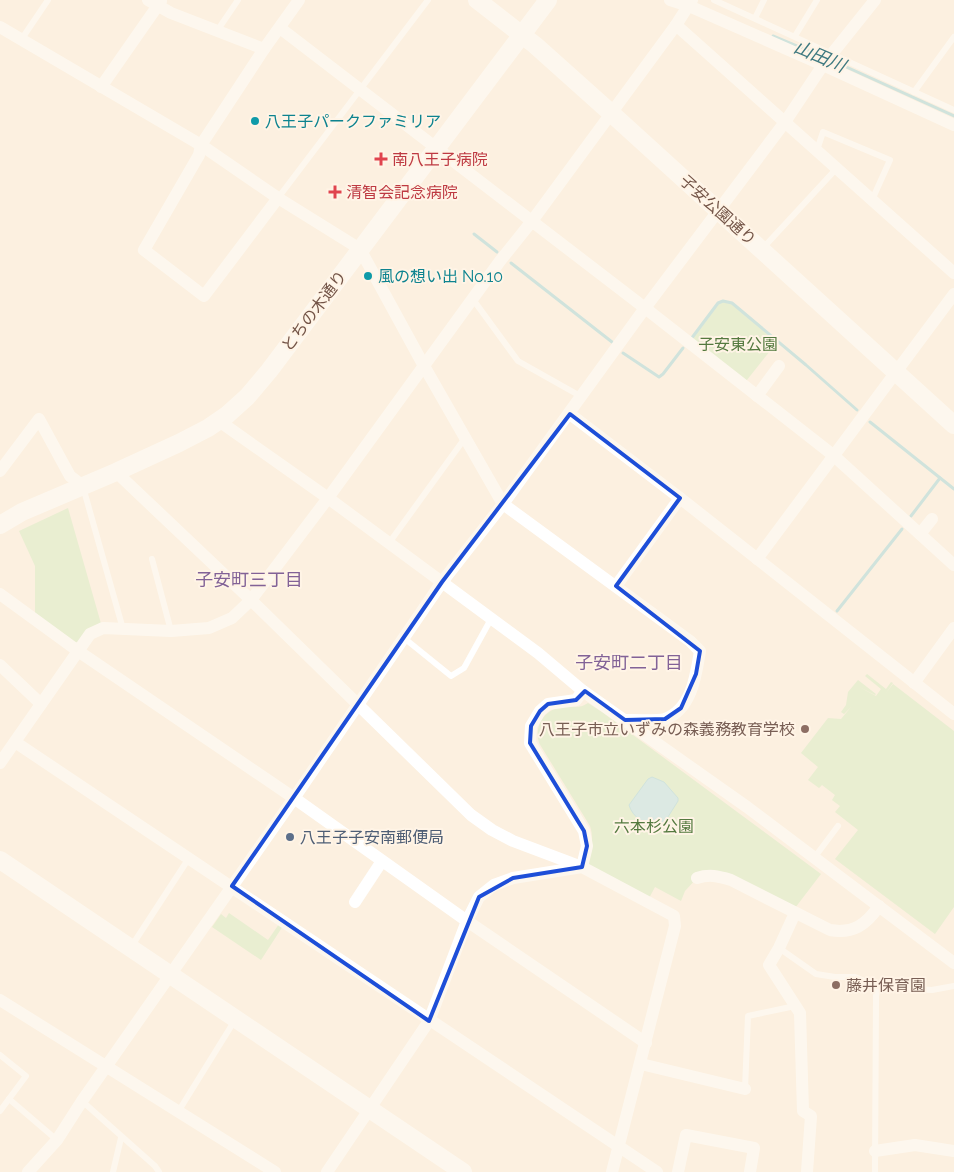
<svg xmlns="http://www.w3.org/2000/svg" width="954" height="1172" viewBox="0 0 954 1172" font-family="Raleway,'Noto Sans JP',sans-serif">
<rect width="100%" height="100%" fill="#fcf0e0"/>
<g fill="#d3eabf">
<polygon points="723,301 732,303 778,341 743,385 689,342 718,303"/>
<polygon points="68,508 102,627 84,640 74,643 35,613 35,566 19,531"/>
<polygon points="867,674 886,689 891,682 893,683 886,693 893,684 954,731 954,907 935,934 835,859 858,830 835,812 840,806 832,800 835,795 822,785 819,788 808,780 818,767 801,753 828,718 841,719 851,707 852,696 851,707 844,714 841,712 846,705 848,692 858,680 876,694 875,695 859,687 876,696 881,689 865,676"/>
<path d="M588,703L602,712L821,874L792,912L731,880L697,878L685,891L681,901L655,887L647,902L584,868C590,853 595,842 590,826L539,743C534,726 544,710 561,707C573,705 577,710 588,703Z"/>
<polygon points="229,913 268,940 279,924 283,926 261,960 212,927 221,914 226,918"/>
</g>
<path fill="#b5e1e6" stroke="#9bd2d8" d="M652,777L664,782L678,798V801L661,828C648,828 632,817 629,805L648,779Z"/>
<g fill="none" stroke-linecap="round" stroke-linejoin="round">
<g stroke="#9bd2d8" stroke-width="3">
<polyline points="773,36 825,58"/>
<polyline points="831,60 954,116"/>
<polyline points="474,234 497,252"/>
<polyline points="511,263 612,342"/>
<polyline points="691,339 718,303 723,301 732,303 806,365 857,410"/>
<polyline points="623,353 659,377 663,374 683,348"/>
<polyline points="870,422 954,489"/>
<polyline points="911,516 940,478"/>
<polyline points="837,611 902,529"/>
</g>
<g stroke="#fff" stroke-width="6">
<polyline points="714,0 954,110"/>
<polyline points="755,18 764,0"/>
<polyline points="217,31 238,0"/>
<polyline points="795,36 817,0"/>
<polyline points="21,40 48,0"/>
<polyline points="914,92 954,37"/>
<polyline points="817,150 823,132 890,160 872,200"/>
<polyline points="278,198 428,0"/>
<polyline points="763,248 837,168"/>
<polyline points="472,298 518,361 582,397"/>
<polyline points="83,487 123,629"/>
<polyline points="389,543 465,438"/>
<polyline points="152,559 171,631"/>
<polyline points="404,638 451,676 464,668 491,619"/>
<polyline points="814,858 838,826"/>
<polyline points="131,947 189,858"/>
<polyline points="779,948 816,974 835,977 855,977 878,987 932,990 954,986"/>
<polyline points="0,1055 26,1076 0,1111"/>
<polyline points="745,1089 748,1016 795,1006"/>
<polyline points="9,1099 57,1140"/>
<polyline points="82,1101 155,1166 159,1172"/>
<polyline points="178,1112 235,1020"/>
<polyline points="113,1172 121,1138"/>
<polyline points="875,1172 876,996 878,987"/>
</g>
<g stroke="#fff" stroke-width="12">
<polyline points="148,0 171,13 264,49"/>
<polyline points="670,0 689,6 823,65 954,125"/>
<polyline points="676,25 954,273"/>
<path d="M0,27L201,145L278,198L360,249L424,366L503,504L690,641L700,651C696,675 692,709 665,719C657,721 634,720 625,720"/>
<polyline points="280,28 645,308 833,455 954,565"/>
<polyline points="101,87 161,1"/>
<polyline points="278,198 204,296 144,250 199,155 201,145 264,49 299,0"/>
<polyline points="757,396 779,366"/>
<polyline points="570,414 680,498 954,714"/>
<polyline points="219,421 328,498 538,653 583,691 747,807 954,963"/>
<polyline points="0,471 39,419 70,476 83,486"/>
<polyline points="116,472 251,600 471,815 492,830 513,841 582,867 674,916 675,926 612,1172"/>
<polyline points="920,534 932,519"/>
<polyline points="757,559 954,294"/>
<polyline points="616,586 680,498"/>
<polyline points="0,594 78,651 294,798 82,1101 57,1140 28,1172"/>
<polyline points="0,665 41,704"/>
<polyline points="914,683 954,628"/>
<polyline points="15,742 657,1172"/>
<polyline points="0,763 90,634 103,628 171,631 209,628 232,618 251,600 328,498 500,261 532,221 676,25 692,0"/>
<path d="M697,878C709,874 718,876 731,880L830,930C853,934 866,925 879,906"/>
<polyline points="355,902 382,861"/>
<polyline points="795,913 779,948 769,965 800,1013 803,1111 811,1116 807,1172"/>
<polyline points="0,1000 275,1172"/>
<polyline points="646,1043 467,921 294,798 442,582 503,504 645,308 785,122 823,65 875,0"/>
<polyline points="641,1064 745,1089"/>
<polyline points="875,1151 915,1145 954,1151"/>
<polyline points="327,1172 429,1021 467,921 479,897 494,885 513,878 582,867 587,846 584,831 530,743 531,726 540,711 548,704 576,700 583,691"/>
<polyline points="678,1172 686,1135 754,1148 750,1172"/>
</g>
<g stroke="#fff" stroke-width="18">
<polyline points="477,0 535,45 611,113 954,425"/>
<polyline points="0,525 22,512 116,472 179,443 208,428 227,415 247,397 269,371 548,0"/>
<polyline points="0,860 463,1172"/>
</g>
</g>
<path d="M0 0H954V1172H0ZM570,414L680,498L616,586L700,651L696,674L681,708L665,719L625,720L585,691L576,700L548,704L540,711L531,726L530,743L584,831L587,846L582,867L513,878L479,897L429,1021L232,886L442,582Z" fill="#fcf0e0" fill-opacity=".55" fill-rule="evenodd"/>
<path fill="none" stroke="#1d4ed8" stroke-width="4" stroke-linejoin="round" d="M570,414L680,498L616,586L700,651L696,674L681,708L665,719L625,720L585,691L576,700L548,704L540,711L531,726L530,743L584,831L587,846L582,867L513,878L479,897L429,1021L232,886L442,582Z"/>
<g fill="#0f9aa8" stroke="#fff4e6" stroke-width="2">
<circle cx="255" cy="121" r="5"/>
<circle cx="368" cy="276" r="5"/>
</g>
<g fill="#e0444e" stroke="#fff4e6" stroke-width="2">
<path d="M378.5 151.5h5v5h5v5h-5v5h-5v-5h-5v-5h5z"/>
<path d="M332.5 184.5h5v5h5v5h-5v5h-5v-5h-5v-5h5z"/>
</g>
<g fill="#8d6e63" stroke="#fff4e6" stroke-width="2">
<circle cx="805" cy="729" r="5"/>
<circle cx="836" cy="985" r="5"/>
</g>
<circle fill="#5c6f8a" stroke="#fff4e6" stroke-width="2" cx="290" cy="837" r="5"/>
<g text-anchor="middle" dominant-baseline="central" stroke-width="4" stroke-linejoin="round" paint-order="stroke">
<g font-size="16" fill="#0d838f" stroke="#fff4e6" text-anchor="start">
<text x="265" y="121">八王子パークファミリア</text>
<text x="378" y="276">風の想い出 No.10</text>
</g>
<g font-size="16" fill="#be3a42" stroke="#fff4e6" text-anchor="start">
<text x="392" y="159">南八王子病院</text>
<text x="346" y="192">清智会記念病院</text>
</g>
<g font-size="16" fill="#735447" stroke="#fff4e6">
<text transform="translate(718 210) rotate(42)">子安公園通り</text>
<text transform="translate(314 311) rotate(-53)">とちの木通り</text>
</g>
<g font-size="16" fill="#54793f" stroke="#fff4e6">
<text x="738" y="344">子安東公園</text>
<text x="654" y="826">六本杉公園</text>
</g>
<g font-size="16" fill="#785e54" stroke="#fff4e6" text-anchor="end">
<text x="795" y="729">八王子市立いずみの森義務教育学校</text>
<text x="846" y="985" text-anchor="start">藤井保育園</text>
</g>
<g font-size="16" fill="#4e5e75" stroke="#fff4e6" text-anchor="start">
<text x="300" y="837">八王子子安南郵便局</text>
</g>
<g font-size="18" font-style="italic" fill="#3e7980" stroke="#fff4e6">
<text transform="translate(820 56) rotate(23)">山田川</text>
</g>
<g font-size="18" fill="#826297" stroke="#fff4e6">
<text x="249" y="579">子安町三丁目</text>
<text x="629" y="662">子安町二丁目</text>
</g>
</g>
</svg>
